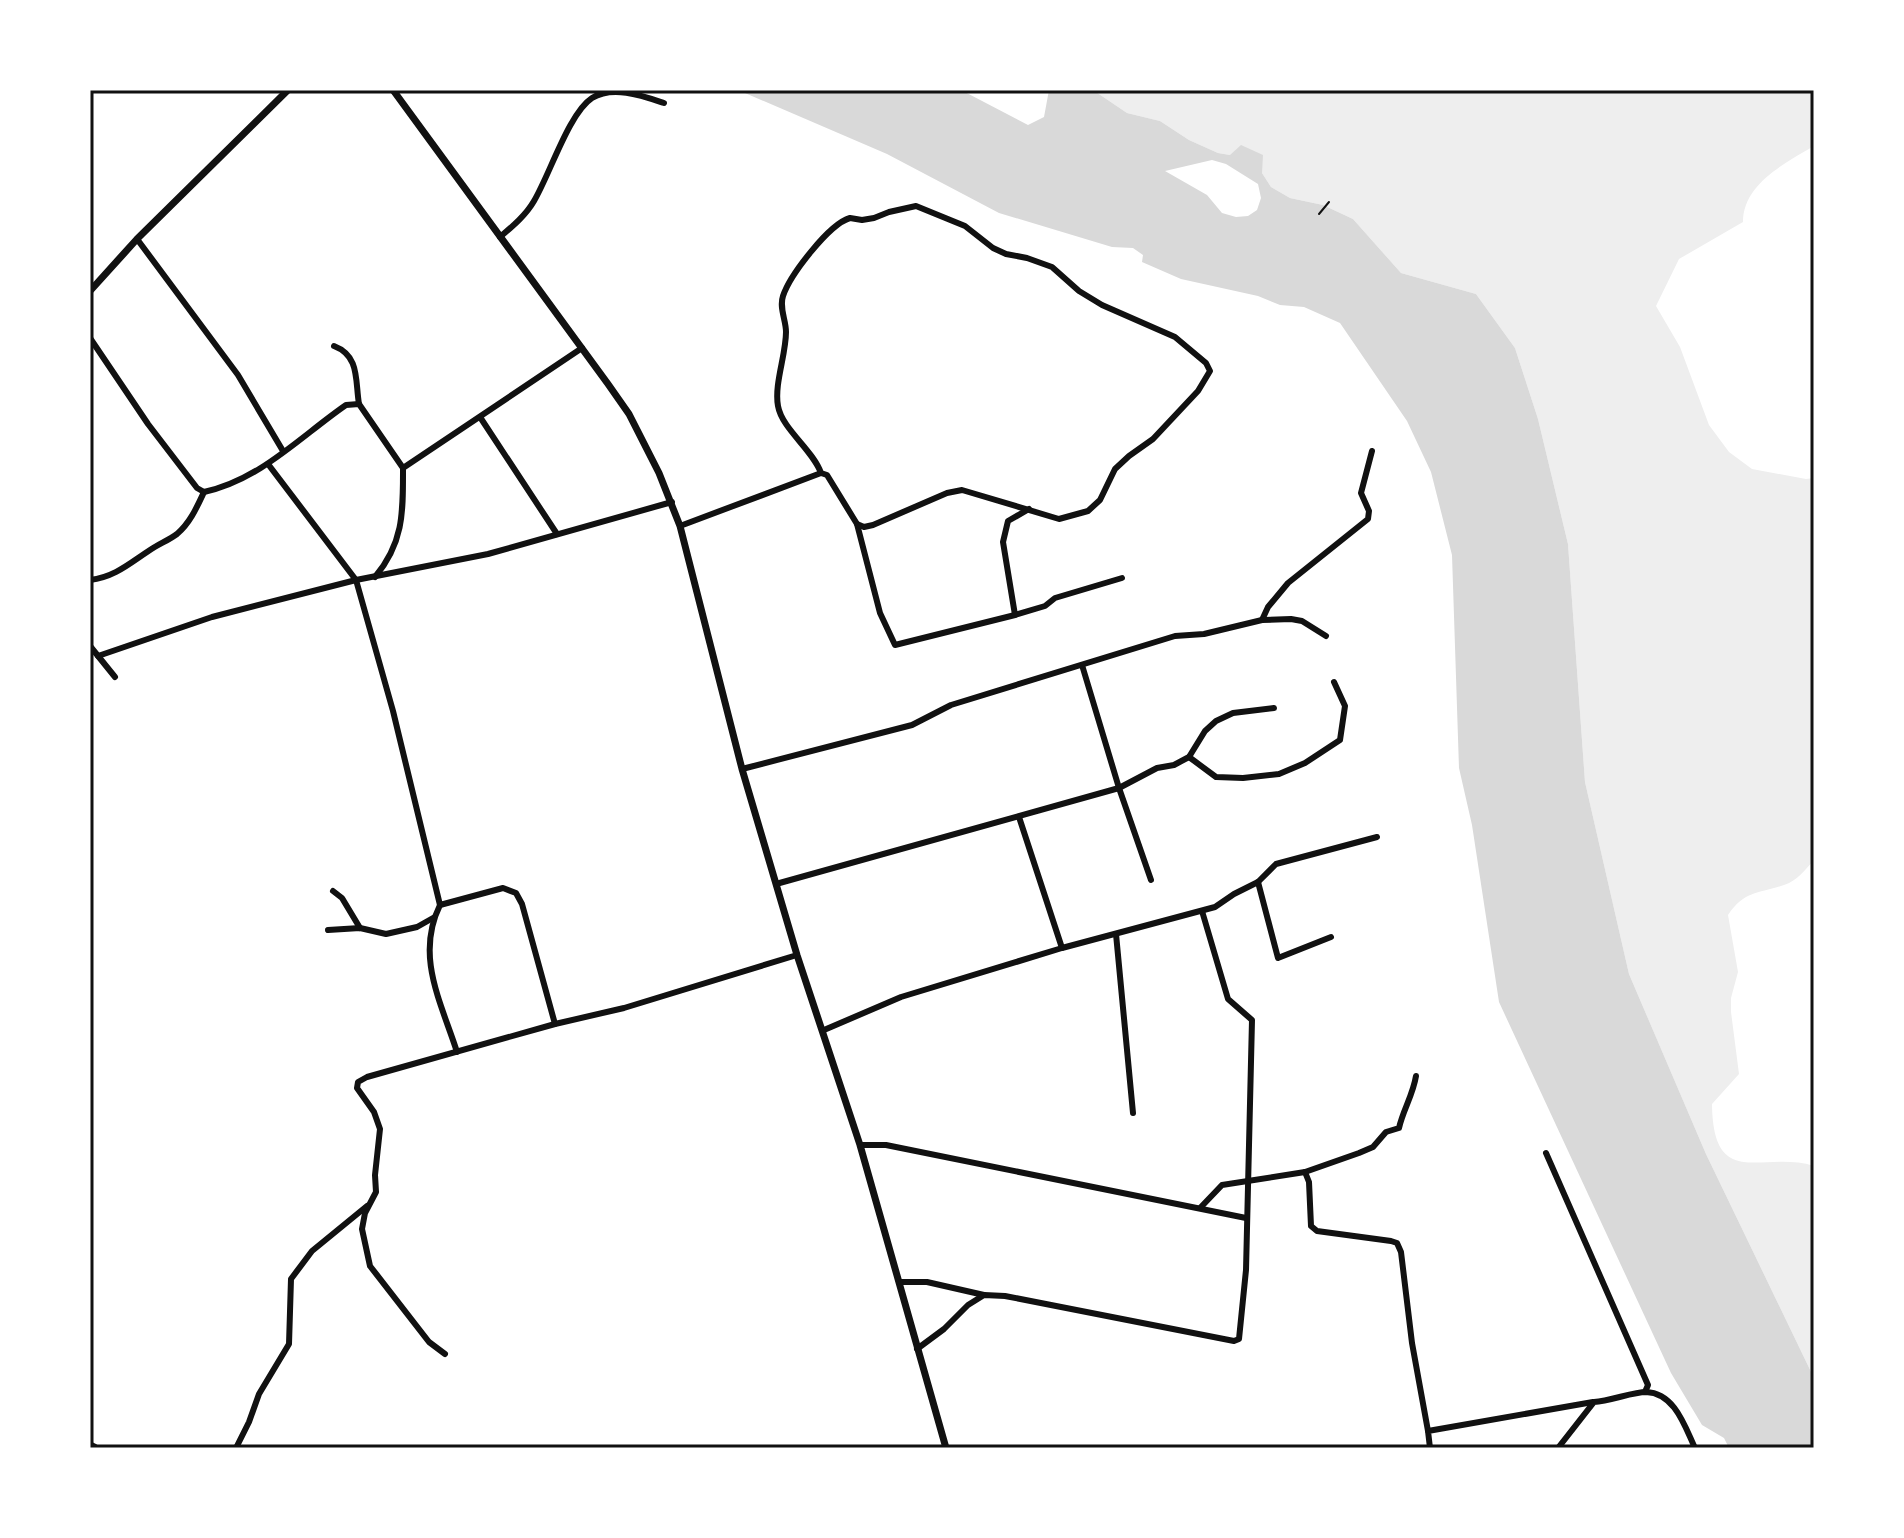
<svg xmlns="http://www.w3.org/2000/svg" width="1904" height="1538" viewBox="0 0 1904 1538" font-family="'Exo 2',sans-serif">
<rect width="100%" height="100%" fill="#fff"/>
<path fill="#eee" d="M1093,90H1814V146C1785,163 1743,184 1743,222L1679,259L1656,306L1680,347L1709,425L1729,452L1752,469L1806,479L1814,478V860C1805,870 1797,881 1784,885C1759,894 1745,890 1728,915L1738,972L1731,998V1012L1739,1074L1712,1104C1713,1192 1763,1150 1814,1166V1378L1706,1154L1629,974L1585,782L1568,544L1538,419L1515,348L1476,294L1401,273L1353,219L1323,205L1290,198L1271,187L1262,173L1230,155L1218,153L1189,140L1160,121L1127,113Z"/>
<path fill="#d9d9d9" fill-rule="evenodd" d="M738,90H961L1028,125L1044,117L1049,90H1093L1127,113L1160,121L1189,140L1218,153L1230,155L1241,145L1263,155L1262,173L1271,187L1290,198L1323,205L1353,219L1401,273L1476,294L1515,348L1538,419L1568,544L1585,782L1629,974L1706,1154L1814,1378V1448H1729L1724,1438L1702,1425L1671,1373L1499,1002L1472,825L1459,768L1452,555L1431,472L1407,421L1340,323L1304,307L1280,305L1258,296L1181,279L1142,262L1143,255L1133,248L1112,247L999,213L887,154ZM1212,160L1226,164L1258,184L1261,198L1257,210L1248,216L1236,217L1222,213L1207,195L1165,171Z"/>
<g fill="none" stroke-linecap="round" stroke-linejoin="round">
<polyline stroke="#111" stroke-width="2" points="1319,214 1329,202"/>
<g stroke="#111" stroke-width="6">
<path d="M500,237C513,226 526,215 534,201C550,174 569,113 592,98C613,85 643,96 664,103"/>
<polyline points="137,239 238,375 283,451"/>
<path d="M90,338L148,424L197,488L204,492C260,480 301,436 346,405L359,404L403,468L582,348"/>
<path d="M334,346C360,356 355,380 359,404"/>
<polyline points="480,417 557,534"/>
<polyline points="268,464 356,580 393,711 440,905 503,888 516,893 522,904 555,1024"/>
<polyline points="857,524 880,613 895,645 1015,615 1045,606 1055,598 1122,578"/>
<path d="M680,526L821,473C813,450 782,429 778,406C774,384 786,355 786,332C786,320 779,308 783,296C790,275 829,224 850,218L862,220L874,218L889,212L916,206L965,226L993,248L1006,254L1027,258L1052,267L1079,291L1102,305L1175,337L1206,363L1210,371L1198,391L1153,439L1129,456L1115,469L1100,500L1088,511L1059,519L962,490L947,493L873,525L864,527L857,524L827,475L821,473"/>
<path d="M375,577C404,542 403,512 403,468"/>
<path d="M90,580C115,577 130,563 150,550C159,544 169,540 177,534C190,523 197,507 204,492"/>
<polyline points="1015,615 1003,542 1008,521 1029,509"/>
<polyline points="1262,620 1268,607 1288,583 1368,519 1369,511 1361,493 1372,451"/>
<polyline points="90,646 115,677"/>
<polyline points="98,656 212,617 356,580 488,554 672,502"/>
<polyline points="1082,665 1119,788 1151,880"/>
<polyline points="1189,757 1216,777 1243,778 1279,774 1305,763 1340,740 1345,706 1334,682"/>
<polyline points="742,769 912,725 951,705 1175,636 1204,634 1262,620 1291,619 1302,621 1326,636"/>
<polyline points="1019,817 1062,948"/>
<polyline points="1258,882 1278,958 1331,937"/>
<polyline points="776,884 1119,788 1157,768 1174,765 1189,757 1205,731 1216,721 1233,713 1274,708"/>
<polyline points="333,891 342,898 360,928"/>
<path d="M440,905C415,956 441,1002 457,1052"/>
<polyline points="328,930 360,928 386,934 417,927 433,918"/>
<polyline points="1116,934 1133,1113"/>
<polyline points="824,1030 901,997 1062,948 1215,907 1234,894 1258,882 1276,864 1377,837"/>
<polyline points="860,1145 886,1145 1246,1218"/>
<polyline points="1546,1153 1648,1385 1645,1392"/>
<polyline points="1305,1172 1309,1182 1311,1226 1317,1231 1391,1241 1397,1243 1401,1252 1412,1343 1428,1431"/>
<path d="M1201,1207L1222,1185L1305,1172L1359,1153L1373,1147L1386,1132L1399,1128C1403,1110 1413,1095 1416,1076"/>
<polyline points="899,1282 927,1282 984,1295"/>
<polyline points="917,1349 944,1329 968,1305 984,1295 1005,1296 1234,1341 1239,1339 1246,1270 1252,1020 1228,999 1202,911"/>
<polyline points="445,1354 429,1342 370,1266 362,1229 365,1213 376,1192 375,1175 380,1129 374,1112 357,1088 358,1082 367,1077 555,1024 624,1008 797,955"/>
<polyline points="236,1448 249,1422 259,1394 289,1344 291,1279 312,1251 367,1206"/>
<polyline points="1430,1448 1428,1431 1593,1402"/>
<path d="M1558,1448L1594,1402C1610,1401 1633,1392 1646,1392C1675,1393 1685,1427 1695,1448"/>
</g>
<g stroke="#111" stroke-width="7">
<polyline points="393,90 608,384 629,414 659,473 680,526 742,769 797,955 860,1145 946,1448"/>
<polyline points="90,291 137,239 288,90"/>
</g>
<polyline stroke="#111" stroke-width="9" points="90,1446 94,1448"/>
</g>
<rect width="1904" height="1538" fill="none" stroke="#ffffff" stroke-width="184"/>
<rect x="92" y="92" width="1720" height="1354" fill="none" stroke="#111" stroke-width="3"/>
</svg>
